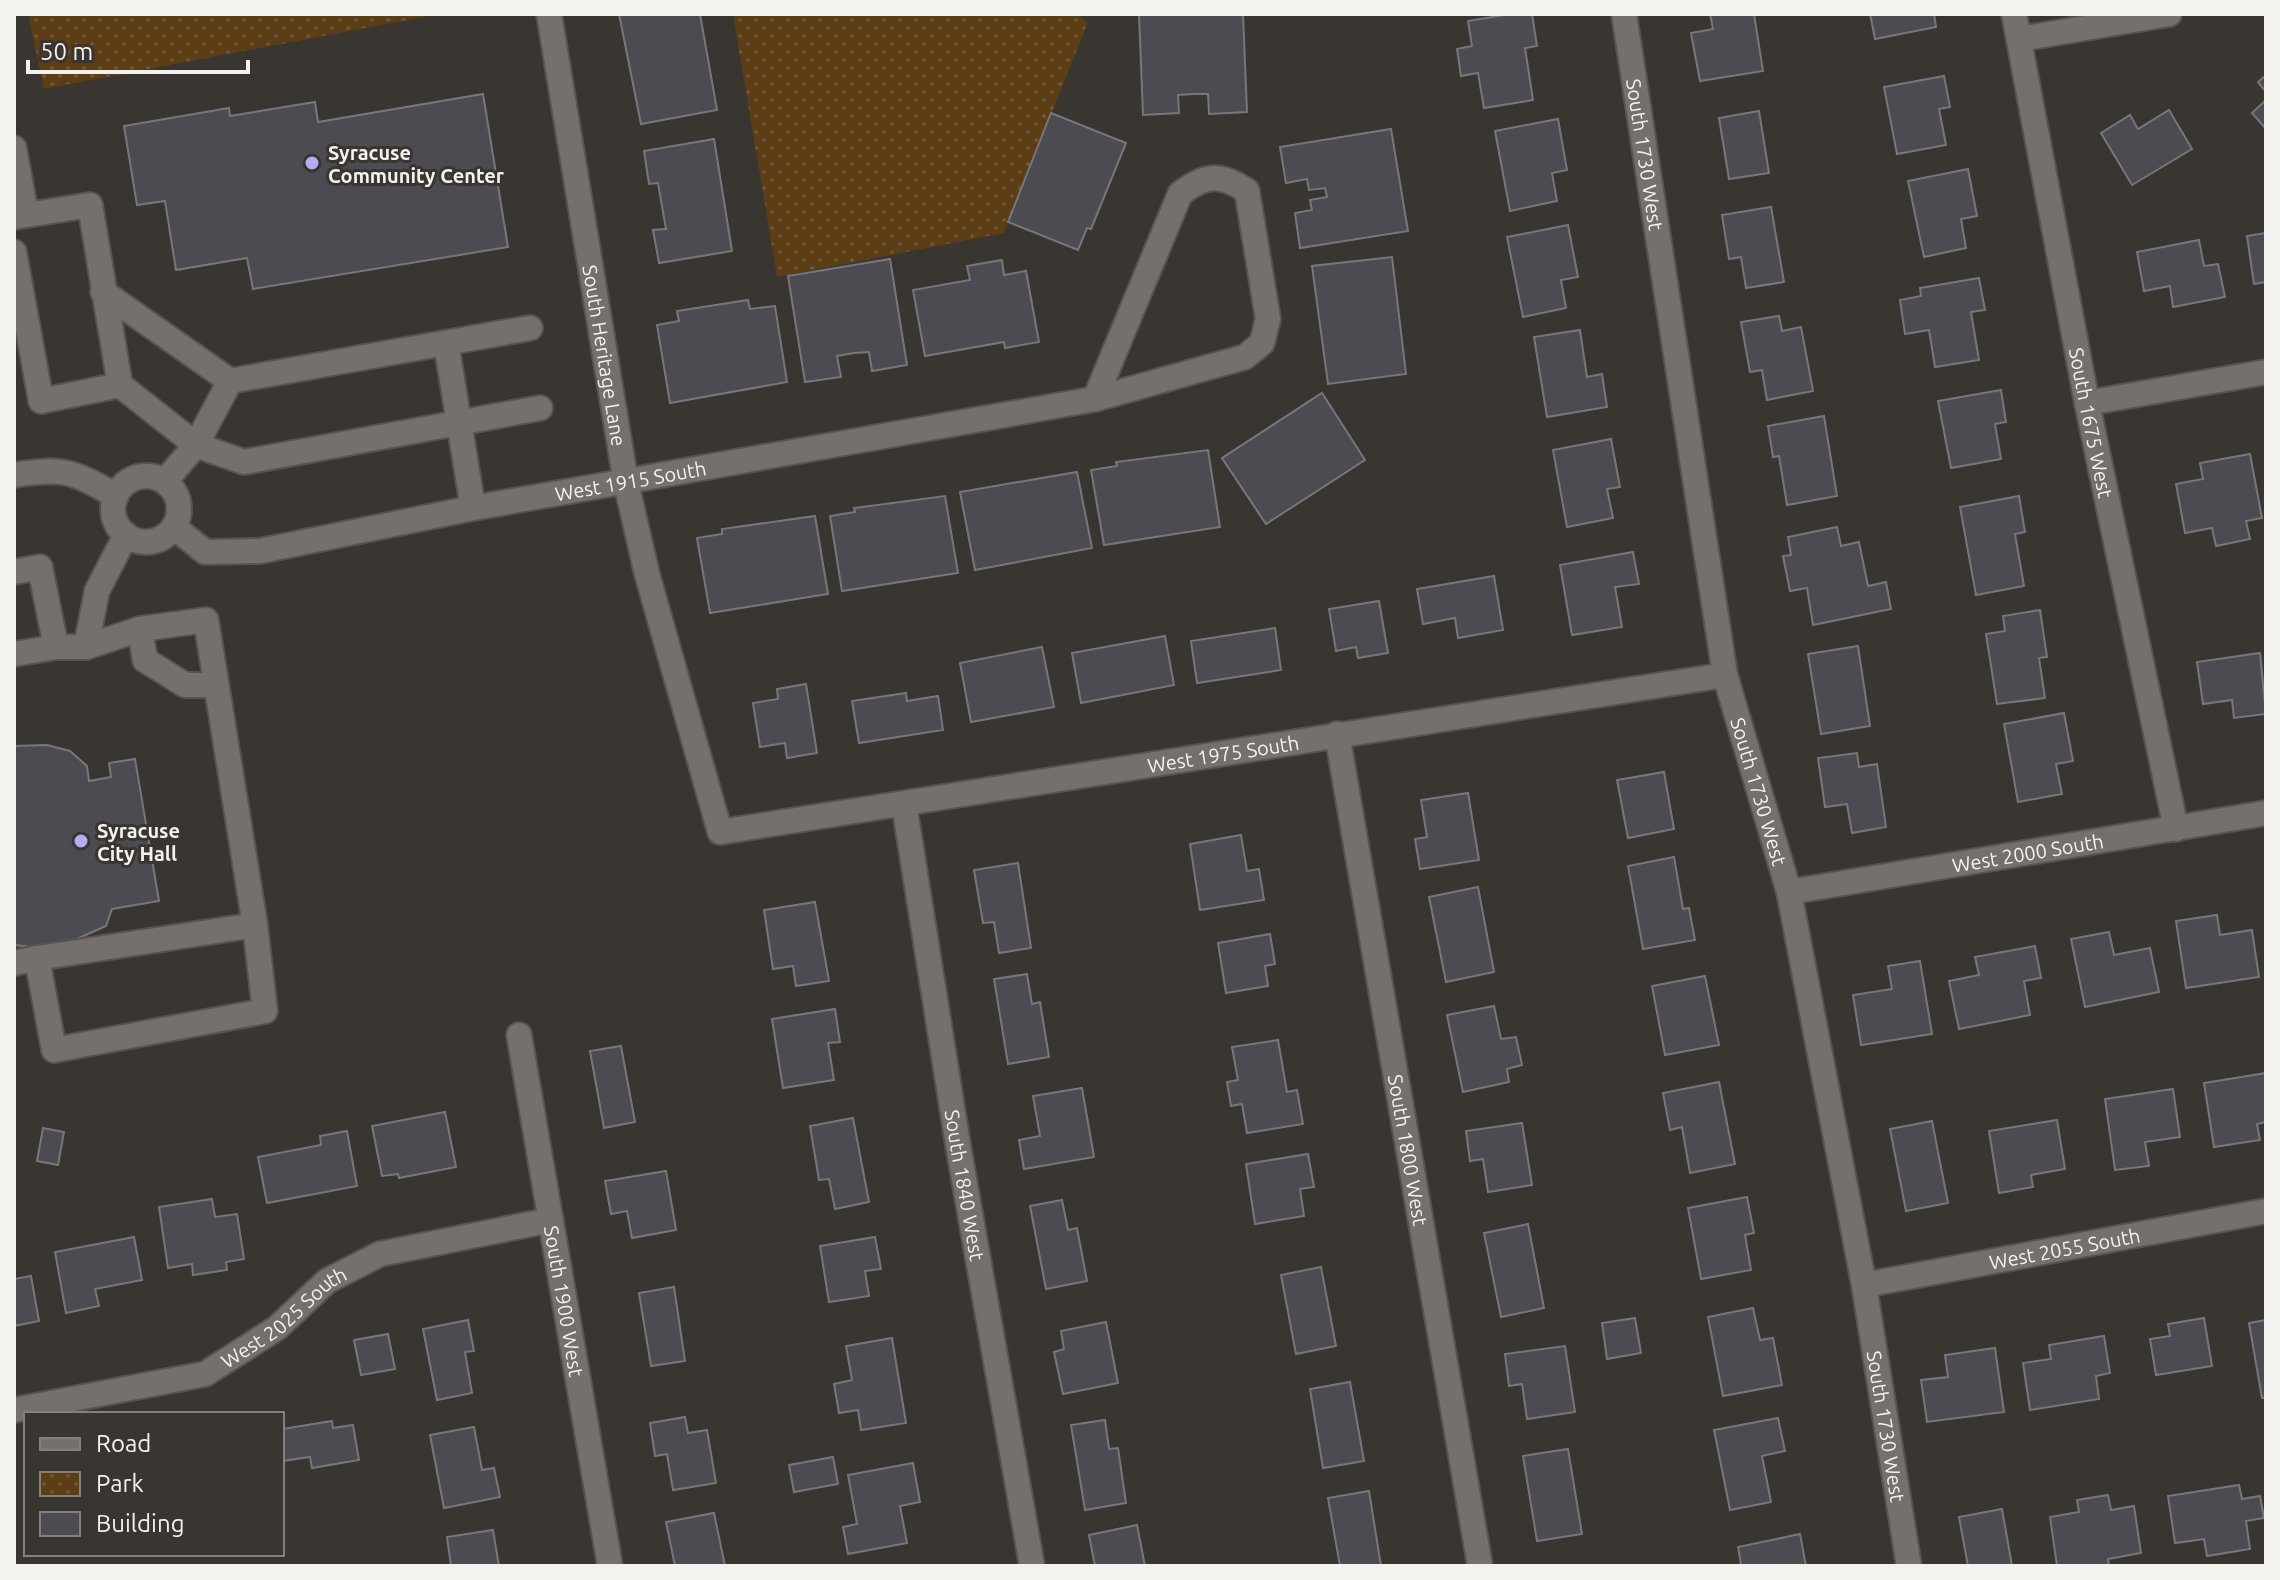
<svg xmlns="http://www.w3.org/2000/svg" width="2280" height="1580" viewBox="0 0 2280 1580" font-family="Ubuntu,sans-serif">
<defs>
<pattern id="park-dots" width="8" height="8" patternUnits="userSpaceOnUse" patternTransform="scale(2)"><rect width="8" height="8" fill="#5b3d16"/><path d="M2 2h.1M6 6h.1" fill="none" stroke="#735a38" stroke-width="1.8" stroke-linecap="round"/></pattern>
</defs>
<rect width="100%" height="100%" fill="#393530"/>
<g fill="url(#park-dots)">
<polygon points="28,14 439,14 44,89"/>
<polygon points="733,14 1076,14 1088,22 1004,233 777,277"/>
</g>
<g fill="#4c4b51" stroke="#77767c" stroke-width="2">
<polygon points="619,14 700,14 717,110 641,124"/>
<polygon points="1139,14 1243,14 1247,112 1209,114 1208,94 1194,94 1178,95 1179,113 1143,115"/>
<polygon points="1510,14 1532,14 1537,46 1525,48 1533,100 1484,108 1478,73 1461,76 1457,49 1472,46 1468,21"/>
<polygon points="1710,14 1754,14 1763,71 1700,81 1691,33 1713,29"/>
<polygon points="1870,14 1934,14 1936,27 1875,39"/>
<polygon points="2266,75 2266,92 2258,82"/>
<polygon points="1944,76 1950,107 1939,109 1946,145 1897,154 1884,87"/>
<polygon points="483,94 508,247 253,289 247,258 176,270 165,201 137,205 124,126 229,108 230,116 315,102 318,122"/>
<polygon points="2266,100 2266,129 2252,113"/>
<polygon points="2169,110 2192,149 2132,185 2101,133 2130,115 2138,129"/>
<polygon points="1759,111 1769,173 1729,179 1719,118"/>
<polygon points="1051,113 1126,143 1091,229 1087,228 1078,250 1008,222"/>
<polygon points="1558,119 1567,170 1552,173 1557,201 1510,211 1495,131"/>
<polygon points="1391,129 1408,231 1300,248 1295,213 1312,210 1310,200 1327,197 1325,188 1309,190 1307,179 1286,183 1280,147"/>
<polygon points="714,139 732,251 659,263 653,230 666,229 658,183 649,184 644,151"/>
<polygon points="1968,169 1977,216 1961,219 1966,248 1924,257 1908,181"/>
<polygon points="1771,207 1784,282 1746,288 1741,257 1729,259 1722,215"/>
<polygon points="1568,225 1578,277 1561,280 1566,308 1523,317 1507,237"/>
<polygon points="2266,233 2266,282 2254,284 2247,236"/>
<polygon points="2199,240 2204,266 2218,264 2225,297 2173,307 2170,286 2144,291 2137,252"/>
<polygon points="1392,257 1406,374 1328,384 1312,266"/>
<polygon points="890,259 907,365 872,371 869,352 854,353 837,356 841,377 805,382 788,276"/>
<polygon points="1002,260 1004,275 1026,271 1039,342 1005,348 1004,342 925,356 913,290 970,280 967,266"/>
<polygon points="1979,278 1985,310 1971,312 1979,360 1935,367 1929,330 1905,334 1900,300 1921,296 1920,288"/>
<polygon points="748,300 750,309 775,306 787,382 670,403 657,325 679,321 677,311"/>
<polygon points="1779,316 1782,331 1801,327 1813,391 1767,400 1762,370 1750,372 1741,322"/>
<polygon points="1580,330 1587,377 1602,374 1607,407 1547,417 1534,337"/>
<polygon points="2001,390 2006,422 1995,424 2001,459 1951,468 1938,401"/>
<polygon points="1322,393 1365,460 1266,524 1222,458"/>
<polygon points="1824,416 1837,496 1787,505 1779,456 1773,457 1768,426"/>
<polygon points="1611,439 1620,487 1607,489 1613,518 1567,527 1553,450"/>
<polygon points="1208,450 1220,527 1104,545 1091,470 1117,466 1116,462"/>
<polygon points="2250,454 2262,518 2246,521 2250,539 2216,546 2212,528 2185,533 2176,484 2203,479 2200,463"/>
<polygon points="1077,472 1092,548 975,570 960,492"/>
<polygon points="945,496 958,573 842,591 830,516 855,512 854,508"/>
<polygon points="2019,496 2025,532 2015,534 2024,586 1976,595 1960,507"/>
<polygon points="815,516 828,594 710,613 697,538 722,534 722,529"/>
<polygon points="1837,527 1841,546 1859,542 1868,586 1886,582 1891,609 1813,625 1807,588 1790,591 1783,556 1791,555 1788,537"/>
<polygon points="1633,552 1639,584 1615,587 1622,627 1572,635 1560,565"/>
<polygon points="1494,576 1503,630 1458,638 1455,618 1423,624 1417,589"/>
<polygon points="1379,601 1388,653 1358,658 1356,647 1336,651 1329,609"/>
<polygon points="2040,610 2047,657 2039,658 2045,698 1997,704 1986,634 2005,631 2003,616"/>
<polygon points="1275,628 1281,670 1197,683 1191,641"/>
<polygon points="1165,636 1174,685 1081,703 1072,653"/>
<polygon points="1858,646 1870,726 1821,734 1808,654"/>
<polygon points="1042,647 1054,707 971,722 960,663"/>
<polygon points="2260,653 2266,714 2234,718 2232,700 2203,704 2197,662"/>
<polygon points="806,684 817,753 787,758 785,743 760,747 753,703 778,699 777,689"/>
<polygon points="906,693 907,701 938,696 943,730 859,743 852,701"/>
<polygon points="2064,713 2073,761 2056,764 2062,794 2018,802 2004,724"/>
<polygon points="47,745 70,751 87,766 89,781 111,777 109,763 135,759 159,901 112,909 106,926 77,939 33,947 14,945 14,746"/>
<polygon points="1857,753 1859,767 1877,764 1886,827 1852,833 1847,804 1825,807 1818,758"/>
<polygon points="1664,772 1674,829 1628,838 1617,780"/>
<polygon points="1468,793 1479,860 1420,869 1415,839 1427,837 1421,800"/>
<polygon points="1241,835 1247,871 1259,869 1264,900 1200,910 1190,844"/>
<polygon points="1674,857 1683,909 1689,908 1695,940 1643,949 1628,866"/>
<polygon points="1018,863 1031,948 999,953 994,922 983,923 974,870"/>
<polygon points="1478,887 1494,972 1446,982 1429,897"/>
<polygon points="815,902 829,981 796,986 793,966 773,969 764,910"/>
<polygon points="2217,915 2220,935 2252,930 2259,977 2186,988 2176,921"/>
<polygon points="2109,932 2114,955 2150,948 2159,992 2085,1007 2071,939"/>
<polygon points="1270,934 1275,964 1265,966 1268,986 1226,993 1218,943"/>
<polygon points="2035,946 2041,978 2024,981 2030,1015 1959,1029 1949,981 1979,975 1975,957"/>
<polygon points="1920,961 1932,1034 1861,1045 1853,995 1892,989 1888,966"/>
<polygon points="1027,974 1032,1004 1040,1002 1049,1057 1008,1064 994,979"/>
<polygon points="1705,976 1719,1045 1665,1055 1652,986"/>
<polygon points="1494,1006 1501,1039 1516,1037 1522,1065 1507,1069 1509,1082 1463,1092 1447,1015"/>
<polygon points="835,1009 840,1042 828,1043 834,1080 783,1088 772,1019"/>
<polygon points="1278,1040 1287,1092 1297,1090 1303,1124 1247,1133 1242,1104 1231,1106 1227,1082 1238,1080 1232,1047"/>
<polygon points="621,1046 635,1122 604,1128 590,1051"/>
<polygon points="2266,1073 2266,1122 2257,1124 2260,1140 2214,1147 2204,1083"/>
<polygon points="1719,1082 1735,1164 1690,1173 1682,1127 1670,1130 1663,1093"/>
<polygon points="1082,1088 1094,1157 1024,1169 1019,1140 1040,1136 1033,1096"/>
<polygon points="2173,1089 2180,1137 2145,1142 2149,1166 2115,1170 2105,1099"/>
<polygon points="445,1112 456,1167 399,1178 398,1174 382,1176 372,1126"/>
<polygon points="853,1118 869,1202 835,1209 829,1179 819,1180 810,1126"/>
<polygon points="2057,1120 2065,1169 2031,1175 2033,1187 1999,1193 1989,1131"/>
<polygon points="1932,1121 1948,1203 1906,1211 1890,1129"/>
<polygon points="1522,1123 1532,1185 1488,1192 1483,1159 1470,1161 1466,1131"/>
<polygon points="43,1128 64,1132 58,1165 37,1161"/>
<polygon points="347,1131 357,1186 267,1203 258,1157 321,1145 320,1136"/>
<polygon points="1308,1154 1314,1187 1300,1189 1304,1216 1255,1224 1246,1164"/>
<polygon points="666,1171 676,1230 632,1238 627,1211 611,1214 605,1181"/>
<polygon points="1747,1197 1754,1233 1745,1235 1751,1270 1701,1279 1688,1208"/>
<polygon points="212,1199 215,1217 237,1214 244,1259 226,1262 227,1270 193,1275 192,1264 168,1268 159,1207"/>
<polygon points="1062,1200 1068,1230 1077,1228 1087,1281 1046,1289 1030,1206"/>
<polygon points="1528,1224 1544,1308 1501,1317 1484,1233"/>
<polygon points="134,1237 142,1280 95,1289 99,1306 66,1313 55,1252"/>
<polygon points="875,1237 881,1269 865,1271 869,1296 829,1302 820,1246"/>
<polygon points="1321,1267 1336,1346 1296,1354 1281,1275"/>
<polygon points="31,1276 39,1321 14,1326 14,1279"/>
<polygon points="674,1287 685,1361 651,1366 639,1293"/>
<polygon points="1753,1308 1760,1340 1773,1338 1782,1385 1723,1396 1708,1317"/>
<polygon points="1635,1318 1641,1353 1607,1359 1602,1323"/>
<polygon points="2204,1318 2212,1366 2156,1375 2150,1339 2170,1336 2168,1324"/>
<polygon points="468,1320 474,1351 465,1352 472,1393 437,1400 423,1329"/>
<polygon points="2266,1320 2266,1398 2262,1398 2249,1323"/>
<polygon points="1106,1322 1118,1383 1063,1394 1054,1352 1064,1349 1061,1331"/>
<polygon points="388,1334 395,1369 361,1375 354,1340"/>
<polygon points="2104,1336 2110,1373 2096,1376 2099,1399 2030,1410 2023,1363 2051,1359 2049,1345"/>
<polygon points="892,1338 906,1423 861,1430 858,1410 839,1413 834,1384 852,1380 846,1346"/>
<polygon points="1565,1346 1575,1412 1527,1419 1522,1384 1509,1386 1505,1354"/>
<polygon points="1995,1348 2004,1412 1927,1422 1921,1380 1948,1377 1945,1355"/>
<polygon points="1350,1382 1364,1461 1323,1468 1310,1389"/>
<polygon points="685,1417 688,1433 707,1430 716,1483 673,1490 667,1454 655,1456 650,1423"/>
<polygon points="1778,1418 1785,1451 1762,1456 1771,1502 1730,1510 1714,1430"/>
<polygon points="1105,1420 1109,1449 1118,1448 1126,1503 1085,1510 1071,1425"/>
<polygon points="332,1421 333,1428 353,1425 359,1460 312,1468 310,1457 282,1461 282,1429"/>
<polygon points="474,1427 482,1470 494,1468 500,1497 444,1508 430,1435"/>
<polygon points="1568,1449 1582,1534 1537,1541 1523,1456"/>
<polygon points="833,1457 838,1484 794,1492 789,1465"/>
<polygon points="913,1463 920,1502 900,1506 907,1543 848,1554 843,1527 857,1524 848,1475"/>
<polygon points="2239,1485 2242,1499 2260,1496 2264,1518 2246,1521 2250,1549 2207,1556 2204,1539 2175,1543 2168,1496"/>
<polygon points="1369,1491 1381,1566 1340,1566 1328,1498"/>
<polygon points="2108,1495 2111,1510 2134,1506 2141,1553 2108,1559 2109,1566 2057,1566 2050,1517 2079,1512 2077,1500"/>
<polygon points="2002,1509 2012,1566 1968,1566 1959,1517"/>
<polygon points="714,1513 725,1566 675,1566 666,1522"/>
<polygon points="1137,1525 1145,1566 1095,1566 1089,1535"/>
<polygon points="493,1530 499,1566 451,1566 447,1537"/>
<polygon points="1800,1534 1806,1566 1735,1566 1741,1564 1738,1547"/>
</g>
<g fill="none" stroke-linecap="round" stroke-linejoin="round">
<defs>
<g id="minor">
<path id="s1" d="M549,14L626,483L647,574L720,832L1725,675"/>
<path id="s2" d="M1624,14L1725,675L1789,892L1864,1285L1909,1566"/>
<path id="s3" d="M2014,14L2087,403L2176,829"/>
<polyline points="2019,39 2169,14"/>
<polyline points="14,148 26,214"/>
<polyline points="14,217 90,205 120,385 41,401 14,252"/>
<polyline points="103,292 230,381 196,445 120,385"/>
<polyline points="446,343 473,508"/>
<polyline points="230,381 530,328"/>
<polyline points="2087,403 2266,372"/>
<path d="M14,475C63,467 73,471 116,496"/>
<circle cx="146" cy="509" r="33"/>
<polyline points="165,481 196,445 244,462 540,408"/>
<path id="s4" d="M174,527L205,552L260,551L473,508L1095,399L1245,357L1262,343L1268,319L1247,191C1221,173 1205,174 1180,194L1095,399"/>
<polyline points="14,572 40,567 56,647"/>
<polyline points="140,629 145,660 185,685 215,685"/>
<polyline points="86,647 97,591 126,535"/>
<polyline points="14,654 56,647 86,647 140,629 206,620 255,925 265,1011 54,1050 37,958 14,963"/>
<path id="s5" d="M1337,734L1480,1566"/>
<path id="s6" d="M904,804L958,1145L1032,1566"/>
<path id="s7" d="M1789,892L2266,813"/>
<polyline points="37,958 255,925"/>
<path id="s8" d="M519,1035L610,1566"/>
<path id="s9" d="M1864,1285L2266,1211"/>
<path id="s10" d="M14,1410L205,1374L277,1328L327,1281L380,1254L551,1220"/>
</g>
</defs>
<use href="#minor" stroke="#575450" stroke-width="28"/>
<use href="#minor" stroke="#75706b" stroke-width="24"/>
</g>
<g fill="#b9aaf7" stroke="#393530" stroke-width="3">
<circle cx="312" cy="163" r="8"/>
<circle cx="81" cy="841" r="8"/>
</g>
<g text-anchor="middle" dominant-baseline="central" stroke-width="6" stroke-linejoin="round" paint-order="stroke">
<g font-size="20" font-weight="bold" fill="#f4f2ef" stroke="#393530" text-anchor="start">
<text x="328" y="152">Syracuse<tspan x="328" dy="23">Community Center</tspan></text>
<text x="97" y="830">Syracuse<tspan x="97" dy="23">City Hall</tspan></text>
</g>
<g font-size="20" fill="#f4f2ef" stroke="#393530">
<text stroke="none"><textPath href="#s2" startOffset="142">South 1730 West</textPath></text>
<text stroke="none"><textPath href="#s1" startOffset="346">South Heritage Lane</textPath></text>
<text stroke="none"><textPath href="#s3" startOffset="416">South 1675 West</textPath></text>
<text stroke="none"><textPath href="#s4" startOffset="472">West 1915 South</textPath></text>
<text stroke="none"><textPath href="#s1" startOffset="1346">West 1975 South</textPath></text>
<text stroke="none"><textPath href="#s2" startOffset="790">South 1730 West</textPath></text>
<text stroke="none"><textPath href="#s7" startOffset="242">West 2000 South</textPath></text>
<text stroke="none"><textPath href="#s5" startOffset="422">South 1800 West</textPath></text>
<text stroke="none"><textPath href="#s6" startOffset="386">South 1840 West</textPath></text>
<text stroke="none"><textPath href="#s9" startOffset="204">West 2055 South</textPath></text>
<text stroke="none"><textPath href="#s8" startOffset="270">South 1900 West</textPath></text>
<text stroke="none"><textPath href="#s10" startOffset="292">West 2025 South</textPath></text>
<text stroke="none"><textPath href="#s2" startOffset="1438">South 1730 West</textPath></text>
</g>
</g>
<rect width="2280" height="1580" fill="none" stroke="#f4f2ef" stroke-width="32"/>
<rect x="24" y="1412" width="260" height="144" fill="#393530" stroke="#84817c" stroke-width="2"/>
<rect x="40" y="1438" width="40" height="12" fill="#75706b" stroke="#84817c" stroke-width="2"/>
<text x="96" y="1452" font-size="24" fill="#f4f2ef">Road</text>
<rect x="40" y="1472" width="40" height="24" fill="url(#park-dots)" stroke="#84817c" stroke-width="2"/>
<text x="96" y="1492" font-size="24" fill="#f4f2ef">Park</text>
<rect x="40" y="1512" width="40" height="24" fill="#4c4b51" stroke="#84817c" stroke-width="2"/>
<text x="96" y="1532" font-size="24" fill="#f4f2ef">Building</text>
<path d="M28 60v12h220v-12" fill="none" stroke="#f4f2ef" stroke-width="4"/>
<text x="40" y="60" font-size="24" fill="#f4f2ef" stroke="#393530" stroke-width="6" paint-order="stroke">50 m</text>
</svg>
